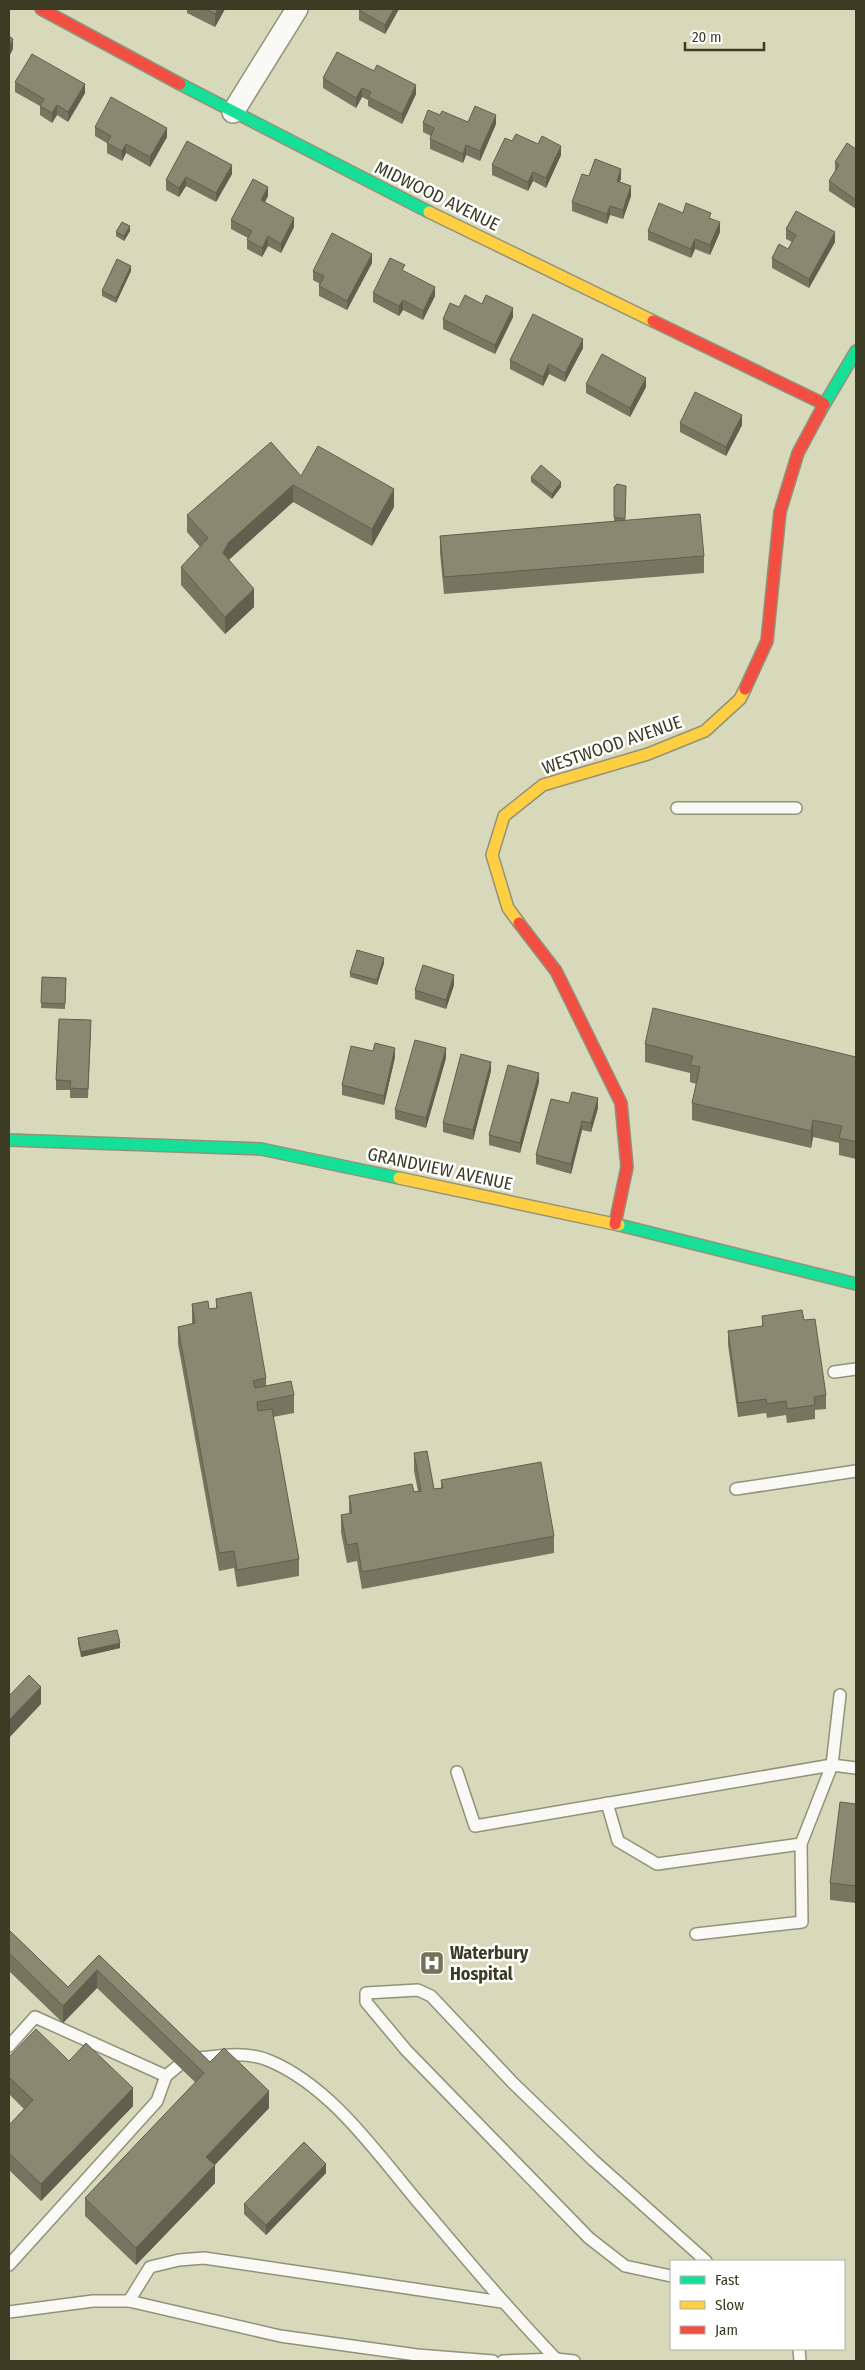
<svg xmlns="http://www.w3.org/2000/svg" width="865" height="2370" viewBox="0 0 865 2370" font-family="'Fira Sans Condensed',sans-serif">
<rect width="100%" height="100%" fill="#d8d9ba"/>
<g fill="none" stroke-linecap="round" stroke-linejoin="round">
<defs>
<g id="lane">
<polyline points="677,808 796,808"/>
<polyline points="834,1372 856,1369"/>
<polyline points="736,1489 856,1471"/>
<polyline points="457,1772 475,1826 832,1765 856,1768"/>
<polyline points="607,1803 618,1841 657,1864 801,1844"/>
<polyline points="696,1934 802,1922 801,1844 832,1765 840,1695"/>
<polyline points="9,2046 35,2017 166,2076 178,2066"/>
<path d="M192,2059C218,2056 245,2050 270,2061C334,2088 380,2158 424,2209C467,2260 510,2311 556,2359"/>
<polyline points="9,2265 157,2101 166,2076"/>
<polyline points="671,2276 625,2266 589,2238 406,2050 366,2002 366,1993 418,1990 431,1996 513,2083 593,2160 706,2261"/>
<polyline points="129,2301 150,2267 179,2260 204,2258 502,2302"/>
<polyline points="9,2312 93,2301 129,2301 280,2336 417,2355 493,2361"/>
<polyline points="799,2349 800,2361"/>
<polyline points="503,2361 556,2359 574,2361"/>
</g>
<polyline id="street" points="233,112 297,9"/>
<g id="fast">
<polyline points="180,84 429,212"/>
<polyline points="821,410 856,351"/>
<polyline points="9,1140 261,1149 399,1178"/>
<polyline points="619,1225 856,1284"/>
</g>
<g id="slow">
<polyline points="429,212 653,321"/>
<polyline points="519,923 508,908 492,855 504,816 543,785 648,754 705,731 740,699 745,689"/>
<polyline points="399,1178 619,1225"/>
</g>
<g id="jam">
<polyline points="41,9 180,84"/>
<polyline points="653,321 824,404"/>
<polyline points="745,689 767,641 780,512 798,453 821,410"/>
<polyline points="519,923 556,971 621,1103 627,1167 615,1224"/>
</g>
</defs>
<use href="#lane" stroke="#92927a" stroke-width="14"/>
<use href="#street" stroke="#92927a" stroke-width="24"/>
<use href="#fast" stroke="#92927a" stroke-width="14"/>
<use href="#slow" stroke="#92927a" stroke-width="14"/>
<use href="#jam" stroke="#92927a" stroke-width="14"/>
<use href="#lane" stroke="#f9f9f5" stroke-width="11"/>
<use href="#street" stroke="#f9f9f5" stroke-width="21"/>
<use href="#fast" stroke="#16e098" stroke-width="11"/>
<use href="#slow" stroke="#ffcf43" stroke-width="11"/>
<use href="#jam" stroke="#f24e42" stroke-width="11"/>
</g>
<g fill="#757660">
<polygon points="187,9 225,9 215,27 187,13"/>
<polygon points="399,9 385,34 359,20 359,10"/>
<polygon points="323,78 416,94 402,124 368,106 368,100 362,97 356,108 323,88"/>
<polygon points="15,82 85,93 68,122 57,115 52,123 40,115 40,106 15,92"/>
<polygon points="440,115 468,122 496,124 480,161 466,155 463,163 430,149 430,139 431,136 423,132 423,123"/>
<polygon points="95,127 167,137 150,167 126,153 122,161 107,153 107,143 95,136"/>
<polygon points="187,141 232,174 216,202 186,186 179,197 166,190 166,180"/>
<polygon points="512,141 561,155 546,188 533,181 528,191 492,175 492,165"/>
<polygon points="856,149 856,209 829,191 829,181 835,172 835,162"/>
<polygon points="589,176 621,178 620,182 631,196 623,219 610,215 607,224 572,211 572,202"/>
<polygon points="268,196 265,202 294,227 281,253 268,246 262,257 247,249 247,240 248,238 231,229 231,220"/>
<polygon points="683,213 711,218 720,232 710,255 695,249 691,258 648,240 648,231"/>
<polygon points="786,229 835,242 809,288 772,268 772,258 788,249 792,242 786,239"/>
<polygon points="130,231 124,241 116,236 116,232"/>
<polygon points="372,263 347,310 319,296 319,286 320,284 313,280 313,271"/>
<polygon points="131,271 116,303 102,296 102,291"/>
<polygon points="405,271 435,296 423,320 403,310 399,316 373,302 373,293"/>
<polygon points="482,304 513,317 495,354 443,329 443,319 459,307"/>
<polygon points="583,348 565,382 549,374 543,386 510,369 510,360"/>
<polygon points="586,384 646,387 630,417 586,393"/>
<polygon points="680,423 742,425 726,456 680,432"/>
<polygon points="301,476 394,507 372,546 293,502 229,560 254,607 225,634 181,585 181,567 200,547 187,532 187,515"/>
<polygon points="531,477 561,487 552,499 531,482"/>
<polygon points="626,486 625,521 704,556 704,573 444,594 440,553 440,536 614,522 614,487"/>
<polygon points="384,963 377,985 350,977 350,973"/>
<polygon points="42,977 66,978 65,1009 41,1008"/>
<polygon points="454,985 446,1009 415,999 415,990"/>
<polygon points="91,1029 88,1098 70,1098 70,1090 56,1090 56,1080"/>
<polygon points="645,1044 856,1057 856,1159 839,1155 839,1143 813,1137 811,1148 692,1120 692,1103 696,1084 690,1082 690,1073 645,1062"/>
<polygon points="373,1051 395,1057 384,1105 342,1095 342,1085"/>
<polygon points="446,1058 426,1128 395,1119 395,1110"/>
<polygon points="491,1071 473,1140 443,1132 443,1123"/>
<polygon points="539,1082 520,1153 489,1145 489,1135"/>
<polygon points="569,1103 598,1108 591,1132 582,1130 571,1174 536,1164 536,1155"/>
<polygon points="216,1299 266,1378 266,1386 294,1395 294,1413 273,1417 299,1559 299,1576 237,1587 234,1568 219,1571 178,1344 178,1327 192,1324 192,1304 209,1309 216,1308"/>
<polygon points="762,1316 804,1320 826,1395 826,1409 815,1410 815,1419 787,1423 786,1415 767,1418 766,1413 738,1417 728,1345 728,1331 762,1326"/>
<polygon points="414,1453 434,1489 441,1488 441,1480 554,1536 554,1553 362,1589 357,1561 347,1563 341,1532 341,1515 349,1514 349,1496 418,1491 414,1471"/>
<polygon points="78,1638 120,1648 81,1657 78,1643"/>
<polygon points="856,1804 856,1903 830,1900 830,1883"/>
<polygon points="9,1930 68,1987 99,1955 210,2062 269,2108 215,2165 215,2183 136,2265 85,2216 85,2198 196,2083 97,1988 63,2023 9,1971"/>
<polygon points="9,2057 69,2061 133,2106 41,2201 9,2170 9,2125 24,2109 9,2094"/>
<polygon points="326,2173 266,2235 244,2214 244,2204"/>
</g>
<g fill="#5f604e">
<polygon points="218,9 225,9 215,27 215,14"/>
<polygon points="394,9 399,9 385,34 385,25"/>
<polygon points="13,39 13,49 9,57 9,47"/>
<polygon points="85,84 85,93 68,122 68,112"/>
<polygon points="416,85 416,94 402,124 402,114"/>
<polygon points="362,88 362,97 356,108 356,98"/>
<polygon points="57,105 57,115 52,123 52,113"/>
<polygon points="496,115 496,124 480,161 480,151"/>
<polygon points="167,128 167,137 150,167 150,157"/>
<polygon points="126,144 126,153 122,161 122,151"/>
<polygon points="466,145 466,155 463,163 463,154"/>
<polygon points="561,146 561,155 546,188 546,178"/>
<polygon points="232,165 232,174 216,202 216,193"/>
<polygon points="621,169 621,178 617,190 617,181"/>
<polygon points="533,172 533,181 528,191 528,182"/>
<polygon points="186,177 186,186 179,197 179,188"/>
<polygon points="631,186 631,196 623,219 623,210"/>
<polygon points="268,187 268,196 261,209 261,200"/>
<polygon points="610,206 610,215 607,224 607,214"/>
<polygon points="294,218 294,227 281,253 281,244"/>
<polygon points="720,222 720,232 710,255 710,245"/>
<polygon points="130,226 130,231 124,241 124,236"/>
<polygon points="835,232 835,242 809,288 809,279"/>
<polygon points="268,236 268,246 262,257 262,248"/>
<polygon points="695,239 695,249 691,258 691,249"/>
<polygon points="372,254 372,263 347,310 347,301"/>
<polygon points="131,266 131,271 116,303 116,298"/>
<polygon points="435,287 435,296 423,320 423,311"/>
<polygon points="403,300 403,310 399,316 399,306"/>
<polygon points="513,308 513,317 495,354 495,345"/>
<polygon points="583,339 583,348 565,382 565,373"/>
<polygon points="549,364 549,374 543,386 543,377"/>
<polygon points="646,378 646,387 630,417 630,408"/>
<polygon points="742,415 742,425 726,456 726,447"/>
<polygon points="561,482 561,487 552,499 552,494"/>
<polygon points="293,485 293,502 228,560 223,553 228,543"/>
<polygon points="394,489 394,507 372,546 372,529"/>
<polygon points="254,589 254,607 225,634 225,617"/>
<polygon points="384,958 384,963 377,985 377,980"/>
<polygon points="454,975 454,985 446,1009 446,1000"/>
<polygon points="395,1048 395,1057 384,1105 384,1096"/>
<polygon points="446,1048 446,1058 426,1128 426,1118"/>
<polygon points="491,1062 491,1071 473,1140 473,1130"/>
<polygon points="539,1073 539,1082 520,1153 520,1143"/>
<polygon points="598,1098 598,1108 591,1132 591,1123"/>
<polygon points="813,1120 813,1137 811,1148 811,1131"/>
<polygon points="582,1121 582,1130 571,1174 571,1164"/>
<polygon points="120,1643 120,1648 81,1657 81,1652"/>
<polygon points="41,1687 41,1704 9,1738 9,1720"/>
<polygon points="97,1970 97,1988 63,2023 63,2006"/>
<polygon points="133,2088 133,2106 41,2201 41,2184"/>
<polygon points="269,2091 269,2108 206,2174 206,2157"/>
<polygon points="326,2164 326,2173 266,2235 266,2225"/>
<polygon points="215,2165 215,2183 136,2265 136,2248"/>
</g>
<g fill="#888970" stroke="#5f604e">
<polygon points="206,9 218,9 215,14"/>
<polygon points="360,9 394,9 385,25 359,10"/>
<polygon points="9,36 13,39 9,47"/>
<polygon points="337,52 374,71 377,65 416,85 402,114 368,97 371,92 362,88 356,98 323,78"/>
<polygon points="32,54 85,84 68,112 57,105 52,113 40,106 44,99 15,82"/>
<polygon points="111,97 167,128 150,157 126,144 122,151 107,143 111,136 95,127"/>
<polygon points="475,106 496,115 480,151 466,145 463,154 430,139 434,128 423,123 428,110 440,115 442,111 468,122"/>
<polygon points="516,134 538,144 542,136 561,146 546,178 533,172 528,182 492,165 505,138 512,141"/>
<polygon points="187,141 232,165 216,193 186,177 179,188 166,180"/>
<polygon points="847,143 856,149 856,200 829,181 839,165 835,162"/>
<polygon points="595,159 621,169 617,181 631,186 623,210 610,206 607,214 572,202 582,174 589,176"/>
<polygon points="253,179 268,187 261,200 294,218 281,244 268,236 262,248 247,240 252,231 231,220"/>
<polygon points="659,203 683,213 686,203 711,213 709,218 720,222 710,245 695,239 691,249 648,231"/>
<polygon points="796,211 835,232 809,279 772,258 779,244 788,249 796,235 786,229"/>
<polygon points="122,222 130,226 124,236 116,232"/>
<polygon points="332,233 372,254 347,301 319,286 324,276 313,271"/>
<polygon points="390,258 405,265 402,270 435,287 423,311 403,300 399,306 373,293"/>
<polygon points="117,259 131,266 116,298 102,291"/>
<polygon points="465,295 482,304 486,295 513,308 495,345 443,319 450,303 459,307"/>
<polygon points="533,314 583,339 565,373 549,364 543,377 510,360"/>
<polygon points="602,354 646,378 630,408 586,384"/>
<polygon points="695,392 742,415 726,447 680,423"/>
<polygon points="271,442 301,476 318,446 394,489 372,529 293,485 228,543 223,553 254,589 225,617 181,567 208,538 187,515"/>
<polygon points="541,465 561,482 552,494 531,477"/>
<polygon points="617,484 626,486 625,519 614,517 614,487"/>
<polygon points="700,514 704,556 444,577 440,536"/>
<polygon points="357,950 384,958 377,980 350,973"/>
<polygon points="423,965 454,975 446,1000 415,990"/>
<polygon points="42,977 66,978 65,1004 41,1003"/>
<polygon points="653,1008 856,1057 856,1142 839,1138 842,1126 813,1120 811,1131 692,1103 700,1067 690,1065 693,1056 645,1044"/>
<polygon points="59,1019 91,1020 88,1089 70,1088 71,1081 56,1080"/>
<polygon points="415,1040 446,1048 426,1118 395,1110"/>
<polygon points="375,1043 395,1048 384,1096 342,1085 351,1046 373,1051"/>
<polygon points="461,1054 491,1062 473,1130 443,1123"/>
<polygon points="508,1065 539,1073 520,1143 489,1135"/>
<polygon points="572,1092 598,1098 591,1123 582,1121 571,1164 536,1155 551,1099 569,1103"/>
<polygon points="251,1292 266,1378 253,1381 255,1388 291,1381 294,1395 257,1402 258,1411 272,1409 299,1559 237,1570 234,1551 219,1553 178,1327 195,1323 192,1304 208,1301 209,1309 217,1308 216,1299"/>
<polygon points="802,1310 804,1320 815,1319 826,1395 814,1397 815,1405 787,1409 786,1401 767,1404 766,1399 738,1403 728,1331 763,1326 762,1316"/>
<polygon points="427,1451 434,1489 443,1488 441,1480 541,1462 554,1536 362,1572 357,1543 347,1545 341,1515 352,1513 349,1496 412,1484 414,1492 421,1491 414,1453"/>
<polygon points="117,1630 120,1643 81,1652 78,1638"/>
<polygon points="29,1675 41,1687 9,1720 9,1696"/>
<polygon points="840,1802 856,1804 856,1886 830,1883"/>
<polygon points="9,1930 68,1987 99,1955 210,2062 224,2048 269,2091 206,2157 215,2165 136,2248 85,2198 204,2073 97,1970 63,2006 9,1953"/>
<polygon points="36,2029 69,2061 86,2043 133,2088 41,2184 9,2153 9,2125 33,2100 9,2077 9,2057"/>
<polygon points="304,2142 326,2164 266,2225 244,2204"/>
</g>
<defs>
<symbol id="hospital-square" viewBox="-11 -11 22 22"><rect x="-9" y="-9" width="18" height="18" rx="4" fill="#737359" stroke="#fff"/><path d="M-5-5h3v3.5h4V-5h3V5h-3V1.5h-4V5h-3Z" fill="#fff"/></symbol>
</defs>
<g fill-rule="evenodd">
<use href="#hospital-square" x="418" y="1949" width="28" height="28"/>
</g>
<g text-anchor="middle" dominant-baseline="central" stroke-width="5" stroke-linejoin="round" paint-order="stroke">
<g font-size="18" fill="#3c3c25" stroke="#fff">
<text transform="translate(437 196) rotate(26)">MIDWOOD AVENUE</text>
<text transform="translate(612 745) rotate(-19)">WESTWOOD AVENUE</text>
<text transform="translate(440 1169) rotate(12)">GRANDVIEW AVENUE</text>
</g>
<g font-size="18" font-weight="bold" fill="#3c3c25" stroke="#fff" text-anchor="start">
<text x="450" y="1953">Waterbury<tspan x="450" dy="21">Hospital</tspan></text>
</g>
</g>
<rect width="865" height="2370" fill="none" stroke="#3c3c25" stroke-width="20"/>
<rect x="670" y="2260" width="175" height="90" fill="#ffffff" stroke="#b1b1a8"/>
<rect x="680" y="2276" width="25" height="8" fill="#16e098" stroke="#b1b1a8"/>
<text x="715" y="2285" font-size="15" fill="#3c3c25">Fast</text>
<rect x="680" y="2301" width="25" height="8" fill="#ffcf43" stroke="#b1b1a8"/>
<text x="715" y="2310" font-size="15" fill="#3c3c25">Slow</text>
<rect x="680" y="2326" width="25" height="8" fill="#f24e42" stroke="#b1b1a8"/>
<text x="715" y="2335" font-size="15" fill="#3c3c25">Jam</text>
<path d="M685 42v8h79v-8" fill="none" stroke="#3c3c25" stroke-width="2.5"/>
<text x="692" y="42" font-size="15" fill="#3c3c25" stroke="#ffffff" stroke-width="4" paint-order="stroke">20 m</text>
</svg>
